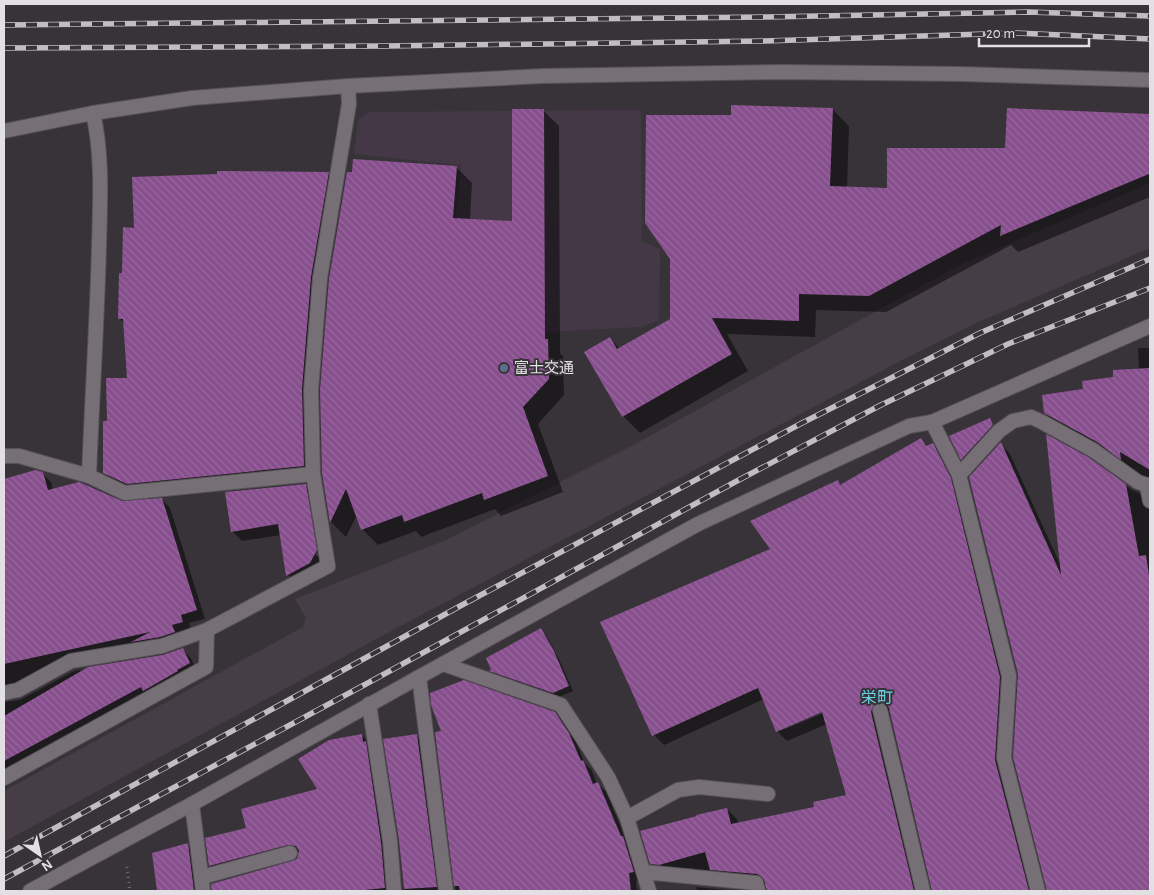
<svg xmlns="http://www.w3.org/2000/svg" width="1154" height="895" viewBox="0 0 1154 895" font-family="'Alegreya Sans','Noto Sans JP',sans-serif">
<defs>
<pattern id="building-back-hatch" width="6" height="6" patternUnits="userSpaceOnUse" patternTransform="scale(1.25)"><rect width="6" height="6" fill="#874f8d"/><path d="M-1 5l2 2M0 0l6 6M5-1l2 2" fill="none" stroke="#98689d"/></pattern>
</defs>
<rect width="100%" height="100%" fill="#383339"/>
<polygon fill="#463d47" points="1150,183 1150,248 974,324 891,366 393,630 4,842 4,791 303,627 306,618 295,599 446,540 635,444 960,265"/>
<polygon fill="#453846" points="641,110 642,241 660,249 659,320 641,327 444,337 461,165 354,154 358,120 369,112"/>
<g fill="#0007" fill-rule="evenodd">
<polygon points="832,109 849,126 847,188 888,189 1006,149 1008,109 1150,115 1150,197 1018,252 1011,245 886,312 816,310 815,337 727,334 748,371 640,433 623,416 610,338 620,349 671,319 732,116"/>
<polygon points="544,111 559,126 560,353 563,356 564,395 538,424 563,492 501,516 495,509 421,537 416,531 378,545 362,529 357,515 346,537 331,522 323,473 456,167 472,183 470,220 514,223"/>
<polygon points="328,173 337,182 320,287 312,475 136,492 114,482 104,473 108,422 129,379 125,324 119,318 123,275 135,229"/>
<polygon points="1138,348 1150,348 1150,482 1109,452 1055,423 1045,413 1084,390 1139,370"/>
<polygon points="989,419 997,430 967,464 962,459 951,437"/>
<path d="M921,440L928,447L933,445L943,455L960,489L1010,688L1005,771L1036,891H933L891,711H888L881,717L921,891H767L766,884L702,877L692,868L670,874L661,873L651,863L727,809L737,819L738,824L816,808L848,796L827,724L787,741L777,731L764,699L664,745L654,735L772,549L838,482L842,486ZM828,709L829,711L780,731V728Z"/>
<polygon points="1001,444 1010,454 1060,564 1088,458 1132,490 1139,493 1149,503 1150,891 1048,891 1019,674"/>
<polygon points="35,471 42,473 51,482 53,490 122,502 162,499 170,508 205,619 189,623 191,630 182,640 76,661 7,694 4,702 4,480"/>
<path d="M305,485L315,495L326,561L298,585L288,575L281,535L242,541L232,531ZM306,494H309L319,556H316Z"/>
<polygon points="541,630 546,635 558,657 573,691 559,697 495,675 491,671"/>
<polygon points="182,649 191,658 197,672 4,776 4,702 20,700 74,671 164,656"/>
<polygon points="555,713 563,722 576,742 585,764 591,769 597,784 606,791 627,842 641,880 636,881 637,891 456,891 436,733"/>
<polygon points="362,735 369,743 392,891 212,891 212,885 297,861 300,853 297,852 218,873 210,866 248,828 319,790"/>
<polygon points="417,736 425,743 443,891 404,891 400,840"/>
<polygon points="188,844 195,852 200,891 158,891 154,854"/>
<polygon points="696,887 738,891 697,891"/>
</g>
<g fill="url(#building-back-hatch)">
<polygon points="731,105 833,108 830,186 887,188 887,148 1005,148 1007,108 1150,114 1149,174 1000,236 1001,225 869,296 799,294 799,321 712,318 732,354 622,417 584,352 610,337 617,349 670,319 670,259 645,223 646,115 731,115"/>
<polygon points="512,109 544,109 545,339 548,339 549,379 523,407 548,476 484,500 482,493 404,522 402,515 361,530 346,489 330,523 322,473 320,390 329,279 347,172 352,172 353,159 457,166 453,218 512,221"/>
<polygon points="217,171 329,172 311,277 302,389 304,466 127,484 103,473 103,421 107,421 106,378 127,378 123,319 118,319 119,273 122,273 123,227 134,228 132,177 217,174"/>
<polygon points="1150,368 1150,470 1120,452 1121,460 1097,442 1044,413 1042,395 1083,389 1082,381 1113,377 1113,370"/>
<polygon points="990,418 993,425 961,460 949,436"/>
<polygon points="1046,434 1088,457 1126,484 1139,556 1146,555 1150,582 1150,891 1047,891 1013,757 1018,674 969,477 1001,442 1061,575"/>
<polygon points="921,438 926,446 933,443 951,478 1000,677 995,760 1029,891 932,891 889,708 886,704 882,702 874,704 871,712 914,891 767,891 764,880 762,877 757,874 710,870 705,852 659,865 650,864 640,831 697,816 696,815 727,808 731,824 814,807 813,802 846,795 822,712 776,732 758,688 652,736 600,622 770,549 750,521 838,480 840,485"/>
<polygon points="35,470 43,472 48,490 79,482 122,501 162,498 197,610 181,615 183,622 172,625 175,632 160,637 131,642 150,632 4,664 4,479"/>
<polygon points="306,484 317,550 310,563 286,576 278,524 231,532 225,492"/>
<polygon points="541,628 554,651 569,686 553,693 489,671 491,670 486,658"/>
<polygon points="183,648 190,663 177,670 178,671 143,691 141,687 4,761 4,716 88,667 163,655"/>
<polygon points="464,680 555,712 569,733 581,761 583,760 593,784 598,782 621,836 623,836 634,872 629,873 631,891 460,891 459,886 454,886 435,732 441,731 431,705 430,693"/>
<polygon points="362,734 363,742 366,741 381,842 385,888 354,891 212,891 211,884 292,861 297,859 299,851 296,846 288,845 209,866 205,838 246,828 241,809 317,789 298,759 329,740"/>
<polygon points="417,734 437,887 404,889 399,840 383,739"/>
<polygon points="188,843 194,891 157,891 152,853"/>
</g>
<g fill="none" stroke-linecap="round" stroke-linejoin="round">
<defs>
<g id="service">
<polyline points="1147,485 1150,501"/>
<polyline points="369,704 390,841 394,891"/>
<polyline points="880,710 923,891"/>
<polyline points="192,804 203,891"/>
<polyline points="627,818 678,790 699,787 768,794"/>
<polyline points="644,872 756,883 758,891"/>
<polyline points="202,877 290,853"/>
<polyline points="1038,891 1004,758 1009,676 959,475 999,431 1013,421 1031,417 1042,422 1093,450 1138,482 1150,486"/>
</g>
<g id="minor">
<polyline points="932,422 959,475"/>
<polyline points="4,456 19,456 89,476 125,493 313,474"/>
<path d="M89,476C92,399 97,323 99,247C100,203 103,156 93,113"/>
<polyline points="443,664 561,705 608,777 627,818 649,891"/>
<polyline points="419,677 446,891"/>
<polyline points="4,693 18,690 71,661 162,646 207,630 328,566 313,474 311,390 320,278 349,104 348,86"/>
<polyline points="4,778 206,667 207,630"/>
<polyline points="30,891 192,804 419,677 698,524 909,426 932,422 1150,326"/>
</g>
<polyline id="tertiary" points="4,131 93,113 192,98 348,86 543,76 781,72 960,74 1150,80"/>
</defs>
<use href="#service" stroke="#575257" stroke-width="16"/>
<use href="#minor" stroke="#575257" stroke-width="16"/>
<use href="#tertiary" stroke="#575257" stroke-width="16"/>
<polyline stroke="#726d72" stroke-width="3" stroke-dasharray="1 4" stroke-linecap="butt" points="127,867 130,891"/>
<use href="#service" stroke="#767076" stroke-width="14"/>
<use href="#minor" stroke="#767076" stroke-width="14"/>
<use href="#tertiary" stroke="#767076" stroke-width="14"/>
<defs>
<g id="rail">
<polyline points="4,25 766,17 1028,12 1150,16"/>
<polyline points="4,48 385,46 765,41 1016,33 1150,39"/>
<polyline points="4,856 462,605 802,423 980,333 1150,259"/>
<polyline points="4,879 366,684 735,482 879,406 1008,344 1150,288"/>
</g>
</defs>
<use href="#rail" stroke="#c1bec1" stroke-width="5.5"/>
<use href="#rail" stroke="#383339" stroke-width="4" stroke-dasharray="11" stroke-linecap="butt"/>
</g>
<circle fill="#5c6f8a" stroke="#383339" stroke-width="2" cx="504" cy="368" r="5"/>
<g text-anchor="middle" dominant-baseline="central" stroke-width="4" stroke-linejoin="round" paint-order="stroke">
<g font-size="15" fill="#e3e0e3" stroke="#383339" text-anchor="start">
<text x="514" y="368">富士交通</text>
</g>
<g font-size="16" fill="#69d2e4" stroke="#383339">
<text x="877" y="698">栄町</text>
</g>
</g>
<rect width="1154" height="895" fill="none" stroke="#e3e0e3" stroke-width="10"/>
<g transform="translate(40 855) rotate(146)" stroke="#383339" stroke-width="4" paint-order="stroke">
<path d="M0-4L9 19L0 12L-9 19Z" fill="#e3e0e3"/>
<text y="-8" font-size="14" font-weight="bold" text-anchor="middle" fill="#e3e0e3">N</text>
</g>
<path d="M979 38v8h110v-8" fill="none" stroke="#e3e0e3" stroke-width="2.5"/>
<text x="986" y="38" font-size="15" fill="#e3e0e3" stroke="#383339" stroke-width="4" paint-order="stroke">20 m</text>
</svg>
